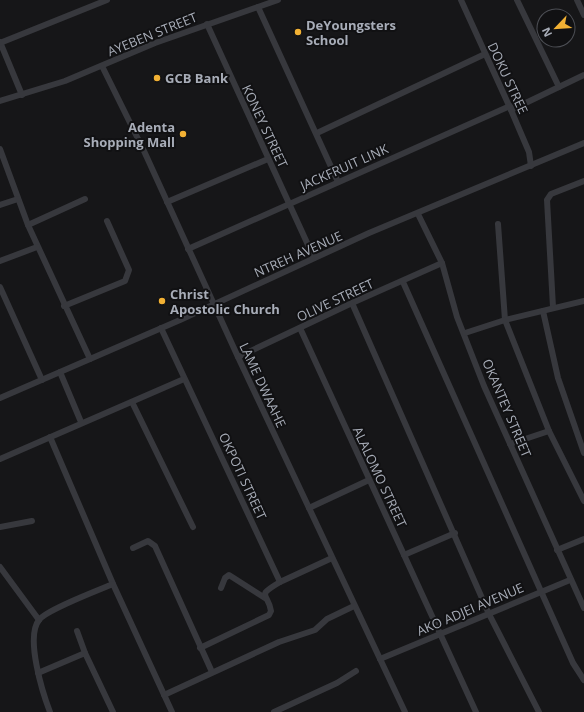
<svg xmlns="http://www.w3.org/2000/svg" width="584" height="712" viewBox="0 0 584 712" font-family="'Open Sans',sans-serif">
<rect width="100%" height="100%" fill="#161618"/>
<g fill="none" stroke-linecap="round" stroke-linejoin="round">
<g stroke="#37383d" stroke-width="6">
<polyline points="461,0 511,110 529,152 531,166"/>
<polyline points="517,0 559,87"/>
<polyline points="577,0 584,15"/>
<polyline points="258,7 338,182"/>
<polyline points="207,24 314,258"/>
<polyline points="0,42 22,95"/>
<polyline points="0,43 107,0"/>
<polyline points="102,66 144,151 238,357 405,712"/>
<polyline points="0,101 65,81 155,43 278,0"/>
<polyline points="511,110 584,75"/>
<polyline points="317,133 485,54"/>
<polyline points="0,149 28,225 90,359"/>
<polyline points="167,202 268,159"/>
<polyline points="0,205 18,199"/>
<polyline points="418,214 442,263 457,317 484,386 584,608"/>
<polyline points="498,224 505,320 549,431 584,501"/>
<polyline points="28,225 85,199"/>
<polyline points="188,249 510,106"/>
<polyline points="0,261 37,247"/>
<polyline points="403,282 573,663 584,680"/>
<polyline points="0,287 42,380"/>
<polyline points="352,303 489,614 539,712"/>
<polyline points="64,306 125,281 129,270 107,221"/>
<polyline points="553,307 547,200 551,194 584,181"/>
<polyline points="543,311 558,378 584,453"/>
<polyline points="161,328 280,582 332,558"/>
<polyline points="300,328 476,712"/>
<polyline points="465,333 505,320 584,301"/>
<polyline points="238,357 352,303 442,263"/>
<polyline points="60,372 81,422"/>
<polyline points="0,398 180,320 369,233 584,143"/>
<polyline points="132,402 193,527"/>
<polyline points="50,437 113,584 172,712"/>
<polyline points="510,444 549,431"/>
<polyline points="0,459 184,379"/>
<polyline points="309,508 369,480"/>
<polyline points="0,527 32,521"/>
<polyline points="133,548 148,541 155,546 212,672"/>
<polyline points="557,550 584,539"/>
<polyline points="404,555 455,533"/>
<polyline points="0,567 39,620"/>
<polyline points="221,588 225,578 229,575 265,598"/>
<polyline points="77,631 85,653"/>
<path d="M200,648L269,615L271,611C268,592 255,597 280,582"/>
<polyline points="380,659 570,580"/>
<polyline points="38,673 85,653 113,712"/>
<polyline points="164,695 279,642 315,630 327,619 354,606"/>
<path d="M50,712C43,694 25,637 39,620C46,610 99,590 113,584"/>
<polyline points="274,712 337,683 356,671"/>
</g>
</g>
<g fill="#f2b134" stroke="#111113" stroke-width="1.5">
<circle cx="298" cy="32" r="4"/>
<circle cx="157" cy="78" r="4"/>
<circle cx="183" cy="134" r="4"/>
<circle cx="162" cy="301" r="4"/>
</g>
<g text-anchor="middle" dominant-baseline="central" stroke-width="4" stroke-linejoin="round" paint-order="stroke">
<g font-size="13" font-weight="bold" fill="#a8adb8" stroke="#111113" text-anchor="start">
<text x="306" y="25">DeYoungsters<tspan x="306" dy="15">School</tspan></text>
<text x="165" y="78">GCB Bank</text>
<text x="175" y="127" text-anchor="end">Adenta<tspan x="175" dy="15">Shopping Mall</tspan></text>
<text x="170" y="294">Christ<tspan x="170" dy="15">Apostolic Church</tspan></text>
</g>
<g font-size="13" fill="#a8adb8" stroke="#111113">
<text transform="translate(152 34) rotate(-22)">AYEBEN STREET</text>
<text transform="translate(508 78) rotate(65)">DOKU STREE</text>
<text transform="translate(265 126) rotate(65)">KONEY STREET</text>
<text transform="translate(344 167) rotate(-24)">JACKFRUIT LINK</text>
<text transform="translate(298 254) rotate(-24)">NTREH AVENUE</text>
<text transform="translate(335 300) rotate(-25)">OLIVE STREET</text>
<text transform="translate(263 385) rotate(65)">LAME DWAAHE</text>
<text transform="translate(507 408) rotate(67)">OKANTEY STREET</text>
<text transform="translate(243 476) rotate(65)">OKPOTI STREET</text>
<text transform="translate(380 477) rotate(65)">ALALOMO STREET</text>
<text transform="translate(470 609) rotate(-23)">AKO ADJEI AVENUE</text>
</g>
</g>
<g transform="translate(556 28) rotate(245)"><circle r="19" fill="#111113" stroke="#4d4f55"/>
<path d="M0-3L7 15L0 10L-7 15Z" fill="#f2b134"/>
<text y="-6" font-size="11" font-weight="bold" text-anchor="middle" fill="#a8adb8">N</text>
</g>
</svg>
